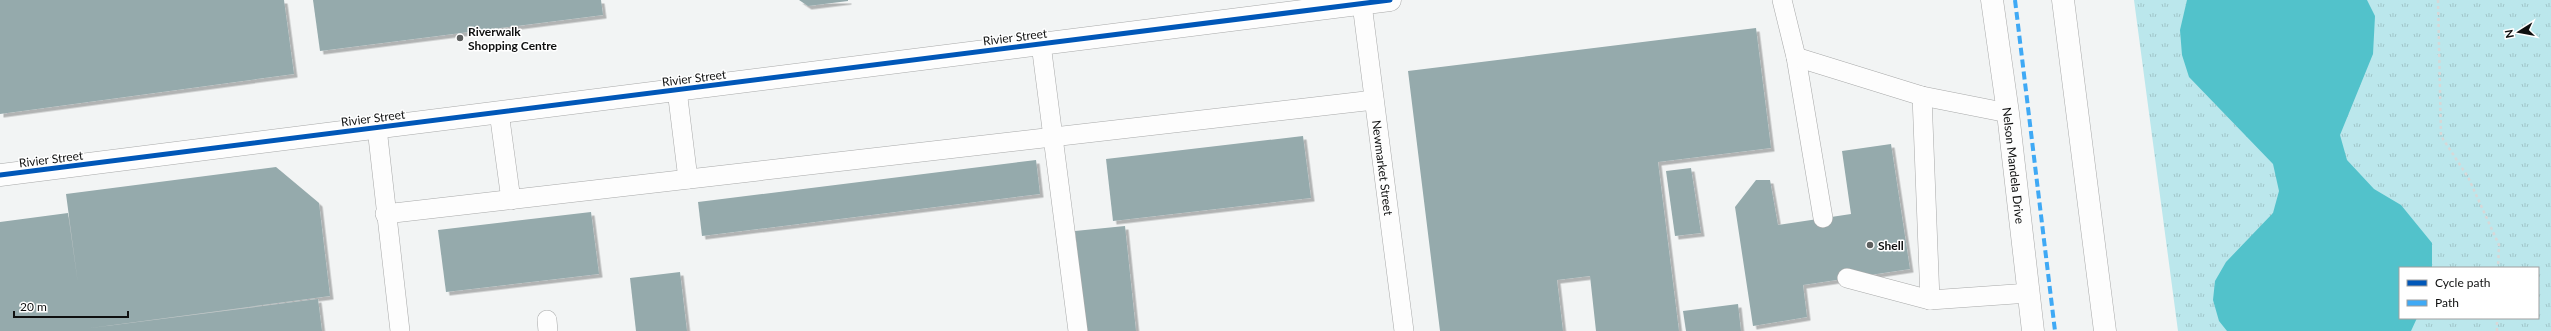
<svg xmlns="http://www.w3.org/2000/svg" width="2551" height="331" viewBox="0 0 2551 331" font-family="Lato,sans-serif">
<defs>
<pattern id="park-tufts" width="24" height="20" patternUnits="userSpaceOnUse"><rect width="24" height="20" fill="#bbe7ec"/><path d="M3 7l-1-3M5 7V3M7 7l1-3M15 17l-1-3M17 17v-4M19 17l1-3" fill="none" stroke="#a0c5c9"/></pattern>
<filter id="shadow"><feDropShadow dx="3.5" dy="3.5" stdDeviation="0" flood-color="#0004"/></filter>
</defs>
<rect width="100%" height="100%" fill="#f2f4f4"/>
<path fill="url(#park-tufts)" fill-rule="evenodd" d="M2134,0H2551V331H2178ZM2400,268H2538V318H2400Z"/>
<polygon fill="#52c2cb" points="2187,0 2367,0 2375,16 2373,54 2340,135 2347,160 2374,189 2401,205 2432,243 2432,268 2400,268 2400,318 2417,318 2411,331 2227,331 2219,321 2213,300 2215,281 2226,262 2273,213 2279,191 2273,164 2189,77 2182,55 2180,30"/>
<g fill="#95aaac" filter="url(#shadow)">
<polygon points="0,0 284,0 294,74 0,114"/>
<polygon points="313,0 601,0 603,15 320,51"/>
<polygon points="799,0 848,0 848,1 808,6"/>
<polygon points="1756,28 1771,148 1658,162 1679,331 1596,331 1590,276 1557,280 1563,331 1440,331 1408,71"/>
<polygon points="1303,136 1311,198 1113,221 1106,159"/>
<polygon points="1891,144 1910,269 1803,285 1807,317 1753,326 1735,207 1756,180 1770,180 1778,225 1851,214 1842,151"/>
<polygon points="1036,160 1040,194 702,236 698,202"/>
<polygon points="276,167 319,203 330,296 83,329 318,299 322,331 0,331 0,222 68,213 78,284 66,194"/>
<polygon points="1691,168 1701,233 1675,236 1666,171"/>
<polygon points="591,212 599,274 446,292 438,230"/>
<polygon points="1125,226 1136,331 1086,331 1075,231"/>
<polygon points="680,272 687,331 636,331 630,278"/>
<polygon points="1738,304 1741,331 1686,331 1683,311"/>
</g>
<g fill="none" stroke-linecap="round" stroke-linejoin="round">
<defs>
<g id="lane">
<polyline points="1782,0 1796,57 1823,218"/>
<path id="s1" d="M1362,4L1404,331"/>
<polyline points="1041,44 1078,331"/>
<polyline points="1796,57 1922,96 2008,113"/>
<polyline points="677,90 688,179"/>
<polyline points="1922,96 1930,300"/>
<polyline points="499,112 511,200"/>
<polyline points="377,128 400,331"/>
<polyline points="385,214 1374,100"/>
<polyline points="1847,278 1930,300 2029,293"/>
<polyline points="547,320 548,331"/>
</g>
<polyline id="street" points="0,175 1390,0"/>
<g id="highway">
<path id="s2" d="M1992,0L2008,113L2033,331"/>
<polyline points="2063,0 2105,331"/>
</g>
</defs>
<use href="#lane" stroke="#a8a9a9" stroke-width="20"/>
<use href="#street" stroke="#a8a9a9" stroke-width="23"/>
<use href="#highway" stroke="#a8a9a9" stroke-width="23"/>
<g stroke="#d7d8d8" stroke-width="2.5" stroke-dasharray="3 3" stroke-linecap="butt">
<polyline points="2438,0 2441,136 2468,177 2499,245 2498,268"/>
<polyline points="2497,331 2497,318"/>
</g>
<use href="#lane" stroke="#fdfdfd" stroke-width="19"/>
<use href="#street" stroke="#fdfdfd" stroke-width="22"/>
<use href="#highway" stroke="#fdfdfd" stroke-width="22"/>
<polyline stroke="#3fa9f5" stroke-width="4" stroke-dasharray="8 4" stroke-linecap="butt" points="2015,0 2055,331"/>
<defs>
<polyline id="cycleway" points="0,175 1390,0"/>
</defs>
<use href="#cycleway" stroke="#fff" stroke-width="8"/>
<use href="#cycleway" stroke="#0057b8" stroke-width="5"/>
</g>
<g fill="#5e6060" stroke="#fff" stroke-width="1.5">
<circle cx="460" cy="38" r="4"/>
<circle cx="1870" cy="245" r="4"/>
</g>
<g text-anchor="middle" dominant-baseline="central" stroke-width="3" stroke-linejoin="round" paint-order="stroke">
<g font-size="12" font-weight="bold" fill="#0f1010" stroke="#fff" text-anchor="start">
<text x="468" y="31">Riverwalk<tspan x="468" dy="14">Shopping Centre</tspan></text>
<text x="1878" y="245">Shell</text>
</g>
<g font-size="12" fill="#0f1010" stroke="#fff">
<text transform="translate(1015 37) rotate(-7)">Rivier Street</text>
<text transform="translate(694 78) rotate(-7)">Rivier Street</text>
<text transform="translate(373 118) rotate(-7)">Rivier Street</text>
<text transform="translate(51 159) rotate(-7)">Rivier Street</text>
<text stroke="none"><textPath href="#s2" startOffset="167">Nelson Mandela Drive</textPath></text>
<text stroke="none"><textPath href="#s1" startOffset="165">Newmarket Street</textPath></text>
</g>
</g>
<rect x="2399" y="267" width="140" height="52" fill="#ffffff" stroke="#9f9f9f"/>
<rect x="2407" y="280" width="20" height="6" fill="#0057b8" stroke="#9f9f9f"/>
<text x="2435" y="287" font-size="12" fill="#0f1010">Cycle path</text>
<rect x="2407" y="300" width="20" height="6" fill="#3fa9f5" stroke="#9f9f9f"/>
<text x="2435" y="307" font-size="12" fill="#0f1010">Path</text>
<g transform="translate(2519 32) rotate(259)" stroke="#ffffff" stroke-width="3" paint-order="stroke">
<path d="M0-3L7 15L0 10L-7 15Z" fill="#0f1010"/>
<text y="-6" font-size="11" font-weight="bold" text-anchor="middle" fill="#0f1010">N</text>
</g>
<path d="M14 311v6h114v-6" fill="none" stroke="#0f1010" stroke-width="2"/>
<text x="20" y="311" font-size="12" fill="#0f1010" stroke="#ffffff" stroke-width="3" paint-order="stroke">20 m</text>
</svg>
